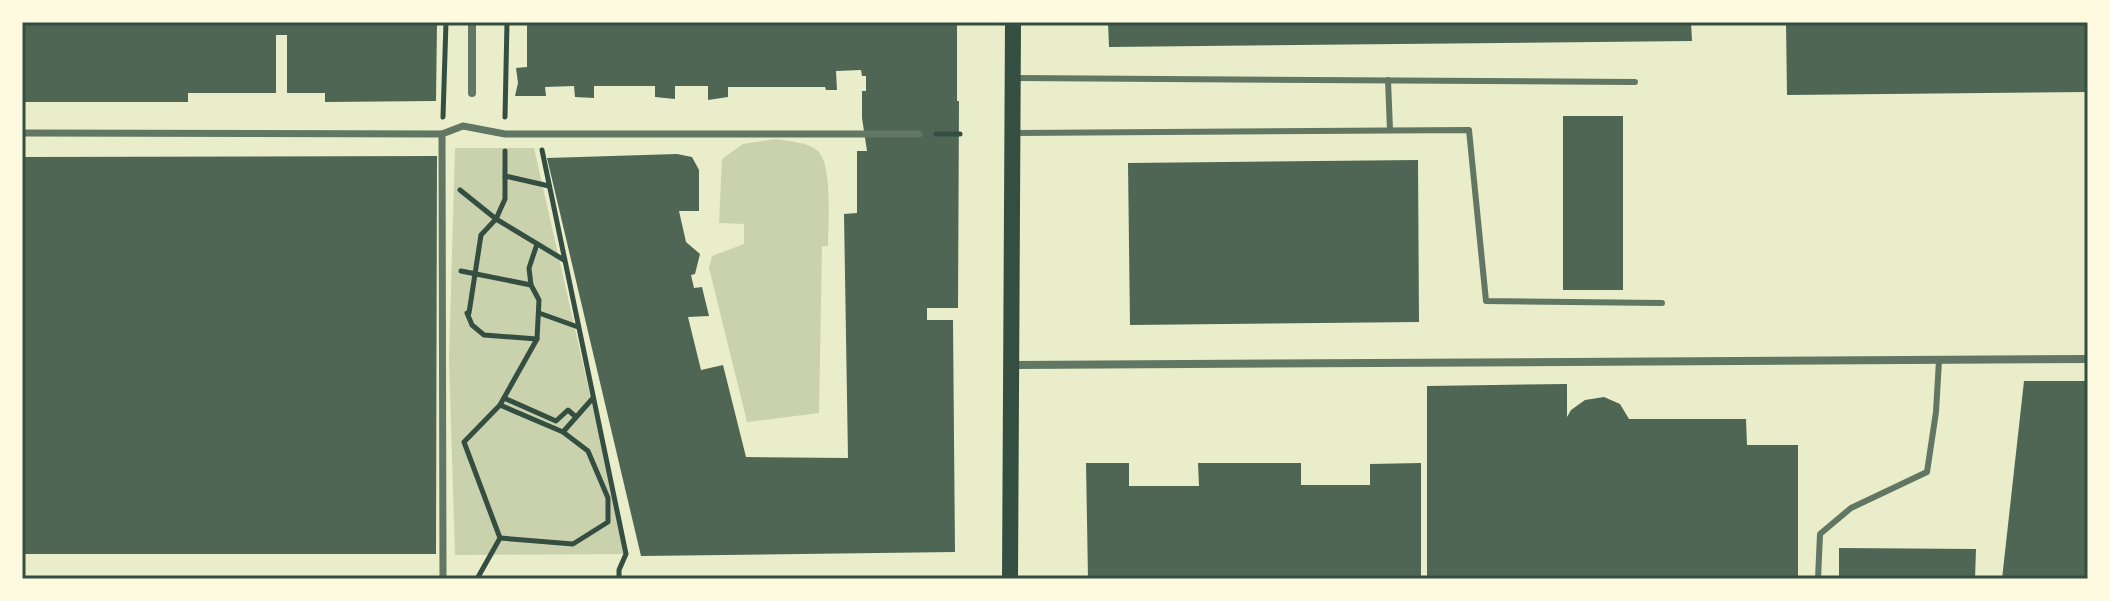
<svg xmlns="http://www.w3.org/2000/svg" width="2110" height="601" viewBox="0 0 2110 601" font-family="'Sofia Sans Condensed',sans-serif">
<rect width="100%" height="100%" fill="#e9edc9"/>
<g fill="#cad2ad">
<path d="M775,139C788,141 808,142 818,151C833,166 828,225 828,246H822L819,413L747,422L709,268L712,256L744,244V224L719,223L722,159L743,144Z"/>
<polygon points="455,148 534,148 626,554 455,555 449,359"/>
</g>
<g fill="#4f6655">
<polygon points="22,22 437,22 436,101 325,102 325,93 287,93 287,35 276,35 276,93 188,93 188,102 22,102"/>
<polygon points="527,22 957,22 957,101 959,101 958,308 927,308 927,320 953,320 955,552 641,556 547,158 677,154 692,157 699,170 699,211 679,211 686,242 700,254 695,274 691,275 694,288 702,287 709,316 688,317 701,370 723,365 746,457 848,458 844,214 857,213 857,151 867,151 862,118 862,91 866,91 866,76 862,76 861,70 836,71 837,90 826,90 825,87 728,87 728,97 708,100 708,86 675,86 675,99 655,97 655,86 594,86 594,98 575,97 574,86 545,87 546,96 515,96 518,83 516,68 527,67"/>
<polygon points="1108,22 1691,22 1692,41 1109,47"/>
<polygon points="1786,22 2088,22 2088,92 1787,95"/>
<rect x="1563" y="116" width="60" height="174"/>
<polygon points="437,156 436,554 22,554 22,157"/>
<polygon points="1418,160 1419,322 1130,325 1128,163"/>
<polygon points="2024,381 2088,381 2088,579 2002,579"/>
<polygon points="1567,384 1567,417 1571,410 1585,400 1604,397 1620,404 1629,419 1746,419 1747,445 1798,445 1798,579 1427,579 1427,386"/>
<polygon points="1086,463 1129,463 1129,486 1199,486 1198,463 1301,463 1301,485 1370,485 1370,464 1421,463 1421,579 1088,579"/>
<polygon points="1839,548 1976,549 1975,579 1839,579"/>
</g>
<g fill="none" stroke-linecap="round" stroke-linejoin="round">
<g stroke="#344e41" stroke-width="5">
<polyline points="443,117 446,22"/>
<polyline points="505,117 507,22"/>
<polyline points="936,134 960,134"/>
<polyline points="542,150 626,554 619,570 619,579"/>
<polyline points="505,176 549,186"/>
<polyline points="460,190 496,219 564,260"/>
<polyline points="461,271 531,285"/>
<polyline points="467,313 472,325 484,335 537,339"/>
<polyline points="469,313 481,235 496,219 505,199 505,151"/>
<polyline points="539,313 578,327"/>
<polyline points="504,398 556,421 568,410 576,417"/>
<polyline points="563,432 593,398"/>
<polyline points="500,538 573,544 608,522 608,498 588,451 563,432 500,405"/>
<polyline points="477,579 500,538 464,442 500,405 537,339 539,300 531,285 529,268 537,244"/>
</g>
<g stroke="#617663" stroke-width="6">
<polyline points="1016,78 1635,82"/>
<polyline points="1388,80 1390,130"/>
<polyline points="1012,133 1469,130 1486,301 1662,303"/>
<polyline points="1818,579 1820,534 1851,508 1927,472 1936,412 1939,360"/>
</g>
<g stroke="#617663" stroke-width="7">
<polyline points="22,133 442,134 463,126 505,134 919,134"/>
<polyline points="442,134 443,579"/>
</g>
<g stroke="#617663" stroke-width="8">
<polyline points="472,93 472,22"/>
<polyline points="1012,365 2088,359"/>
</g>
<polyline stroke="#344e41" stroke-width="16" points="1010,579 1013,22"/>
</g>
<rect width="2110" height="601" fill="none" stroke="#fefae0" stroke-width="48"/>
<rect x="24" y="24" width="2062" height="553" fill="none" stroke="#344e41" stroke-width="3"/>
</svg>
